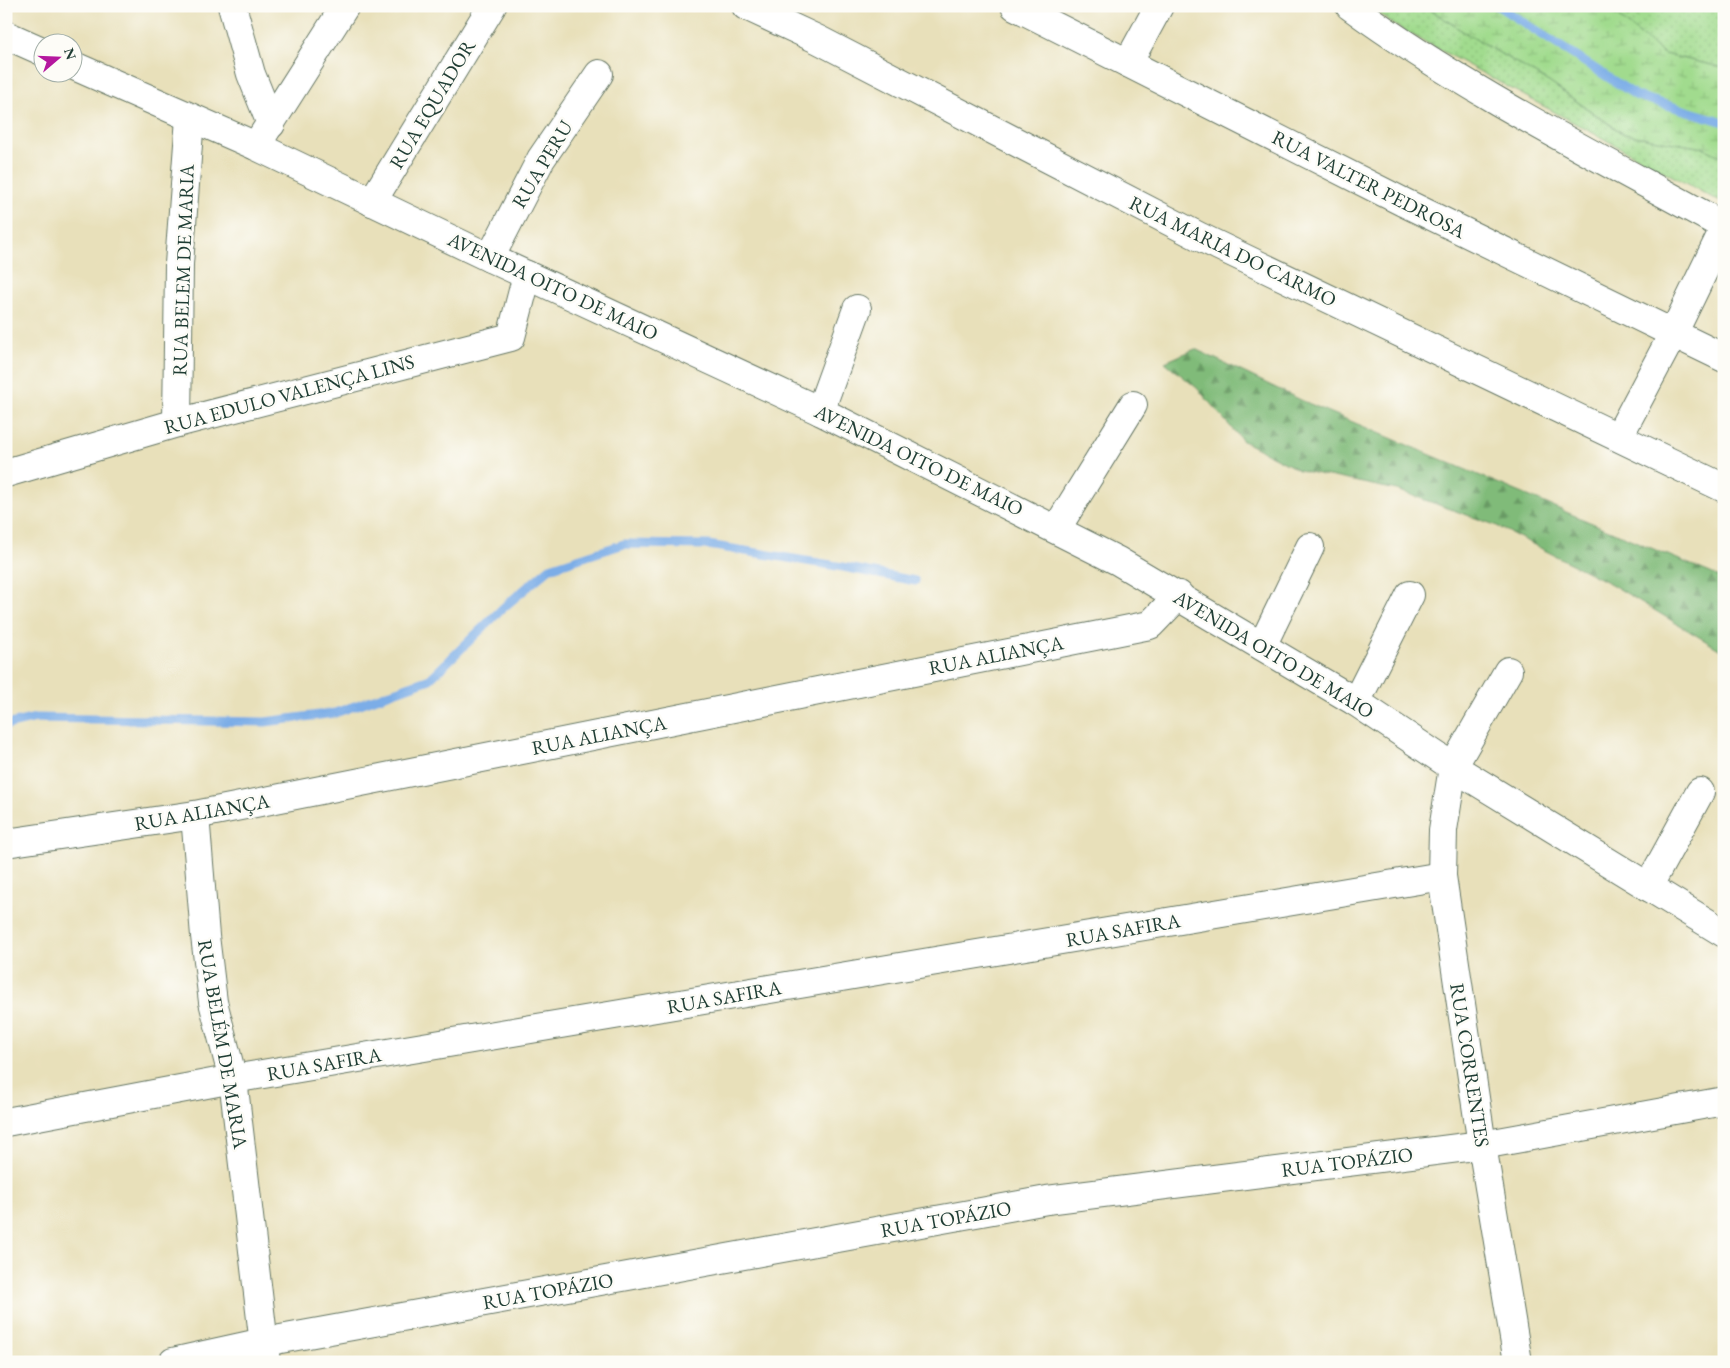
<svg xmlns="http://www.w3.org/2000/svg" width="1730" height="1368" viewBox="0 0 1730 1368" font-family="'EB Garamond',serif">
<defs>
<pattern id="grass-dots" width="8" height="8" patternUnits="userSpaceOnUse" patternTransform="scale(1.25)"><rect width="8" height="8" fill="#a1db8e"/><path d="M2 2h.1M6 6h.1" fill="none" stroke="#8abd7b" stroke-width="1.8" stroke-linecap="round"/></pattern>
<pattern id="forest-firs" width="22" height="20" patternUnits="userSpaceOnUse" patternTransform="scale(1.25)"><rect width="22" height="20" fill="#80bb79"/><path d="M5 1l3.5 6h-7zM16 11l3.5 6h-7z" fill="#689964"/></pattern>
<pattern id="wetland-marsh" width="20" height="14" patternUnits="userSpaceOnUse" patternTransform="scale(1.25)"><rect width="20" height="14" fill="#a1db8e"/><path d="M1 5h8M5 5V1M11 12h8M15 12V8" fill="none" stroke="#8abd7b"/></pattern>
</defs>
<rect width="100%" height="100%" fill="#fdfcf7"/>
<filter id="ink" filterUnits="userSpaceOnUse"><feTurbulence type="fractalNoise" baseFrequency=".02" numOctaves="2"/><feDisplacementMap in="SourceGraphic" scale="10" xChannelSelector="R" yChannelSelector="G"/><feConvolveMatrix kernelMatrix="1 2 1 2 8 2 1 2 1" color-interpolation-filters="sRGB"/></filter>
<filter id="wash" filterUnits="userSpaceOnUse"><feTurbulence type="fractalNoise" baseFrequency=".0096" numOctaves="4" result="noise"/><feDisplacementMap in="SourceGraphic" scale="20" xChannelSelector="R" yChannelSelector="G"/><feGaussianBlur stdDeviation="1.12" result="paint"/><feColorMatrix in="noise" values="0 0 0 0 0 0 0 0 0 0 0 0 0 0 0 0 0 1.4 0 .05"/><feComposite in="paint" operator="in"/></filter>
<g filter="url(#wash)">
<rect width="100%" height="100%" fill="#e8e0ba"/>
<g fill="url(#grass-dots)" stroke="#608c61">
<polygon points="1369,6 1425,6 1467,34 1549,82 1623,134 1704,148 1724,158 1724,204 1394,25"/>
<polygon points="1605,6 1724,6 1724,68 1664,54"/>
</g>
<polygon fill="url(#forest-firs)" stroke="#507c56" points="1195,349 1303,401 1720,577 1724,580 1724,652 1611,584 1495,525 1397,490 1299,470 1243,441 1197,388 1165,362"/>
<polygon fill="url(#wetland-marsh)" stroke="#608c61" points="1425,6 1605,6 1664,54 1724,68 1724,158 1704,148 1624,134 1549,82 1467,34"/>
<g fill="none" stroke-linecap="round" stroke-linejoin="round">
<g stroke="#7cade7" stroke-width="9">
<polyline points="1498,6 1637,96 1724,122"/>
<polyline points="6,725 36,718 265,722 335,713 430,679 504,607 550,568 624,544 708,545 843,567 915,581"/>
</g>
</g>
</g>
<g filter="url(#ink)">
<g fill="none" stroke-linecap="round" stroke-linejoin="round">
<defs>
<g id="minor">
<polyline points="232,6 251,74 271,124"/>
<polyline points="746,6 819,40 1200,237 1724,488"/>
<polyline points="1015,6 1403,202 1724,358"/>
<path d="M1350,6C1465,90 1599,157 1724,226"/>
<polyline points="6,35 42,51"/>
<polyline points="1128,63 1159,6"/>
<polyline points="72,65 256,146 490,258 820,411 1118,561 1356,702 1453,767 1724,933"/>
<polyline points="256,146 345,6"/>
<polyline points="372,202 492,6"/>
<polyline points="490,258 541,159 599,74"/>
<polyline points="820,411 857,309"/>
<polyline points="177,423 179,264 190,118"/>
<polyline points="1619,436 1673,334 1724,229"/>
<polyline points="6,473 177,423 511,337 527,275"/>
<polyline points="1057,528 1133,405"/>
<polyline points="1262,646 1310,547"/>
<polyline points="1508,671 1453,767 1443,830 1442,876 1482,1145 1518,1362"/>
<polyline points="1356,702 1410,595"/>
<polyline points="195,815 205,936 213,1002 233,1079 266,1362"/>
<polyline points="6,843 195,815 1150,625 1179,595"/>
<polyline points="1648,887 1700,792"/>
<polyline points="6,1122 233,1079 1442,876"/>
<polyline points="173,1362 264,1342 1047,1200 1482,1145 1724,1101"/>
</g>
</defs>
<use href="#minor" stroke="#657663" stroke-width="30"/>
<use href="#minor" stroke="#fff" stroke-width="28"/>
</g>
</g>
<g text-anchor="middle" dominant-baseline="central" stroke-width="5" stroke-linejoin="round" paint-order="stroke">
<g font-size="20" fill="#1f3d34" stroke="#fdfcf7">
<text transform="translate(432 104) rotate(-59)">RUA EQUADOR</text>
<text transform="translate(542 164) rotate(-59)">RUA PERU</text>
<text transform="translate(1369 184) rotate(27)">RUA VALTER PEDROSA</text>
<text transform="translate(1233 251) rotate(26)">RUA MARIA DO CARMO</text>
<text transform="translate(183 270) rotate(-88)">RUA BELEM DE MARIA</text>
<text transform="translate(553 286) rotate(25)">AVENIDA OITO DE MAIO</text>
<text transform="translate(289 394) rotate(-15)">RUA EDULO VALENÇA LINS</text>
<text transform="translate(919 460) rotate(26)">AVENIDA OITO DE MAIO</text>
<text transform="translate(1274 654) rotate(31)">AVENIDA OITO DE MAIO</text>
<text transform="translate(996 655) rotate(-11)">RUA ALIANÇA</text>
<text transform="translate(599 735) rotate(-11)">RUA ALIANÇA</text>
<text transform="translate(202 812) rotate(-10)">RUA ALIANÇA</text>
<text transform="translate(1123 930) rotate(-10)">RUA SAFIRA</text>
<text transform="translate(724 997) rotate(-10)">RUA SAFIRA</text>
<text transform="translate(223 1044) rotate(80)">RUA BELÉM DE MARIA</text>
<text transform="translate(324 1064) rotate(-10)">RUA SAFIRA</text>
<text transform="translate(1470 1065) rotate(81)">RUA CORRENTES</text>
<text transform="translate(1347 1162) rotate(-7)">RUA TOPÁZIO</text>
<text transform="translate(946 1219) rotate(-10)">RUA TOPÁZIO</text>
<text transform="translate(548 1291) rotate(-10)">RUA TOPÁZIO</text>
</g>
</g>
<rect width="1730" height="1368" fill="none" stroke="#fdfcf7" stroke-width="25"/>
<g transform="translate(58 58) rotate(71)"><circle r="24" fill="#fdfcf7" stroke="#a4b0a9"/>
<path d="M0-4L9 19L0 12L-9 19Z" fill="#b5179e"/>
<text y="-8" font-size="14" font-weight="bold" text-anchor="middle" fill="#1f3d34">N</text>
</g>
</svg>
